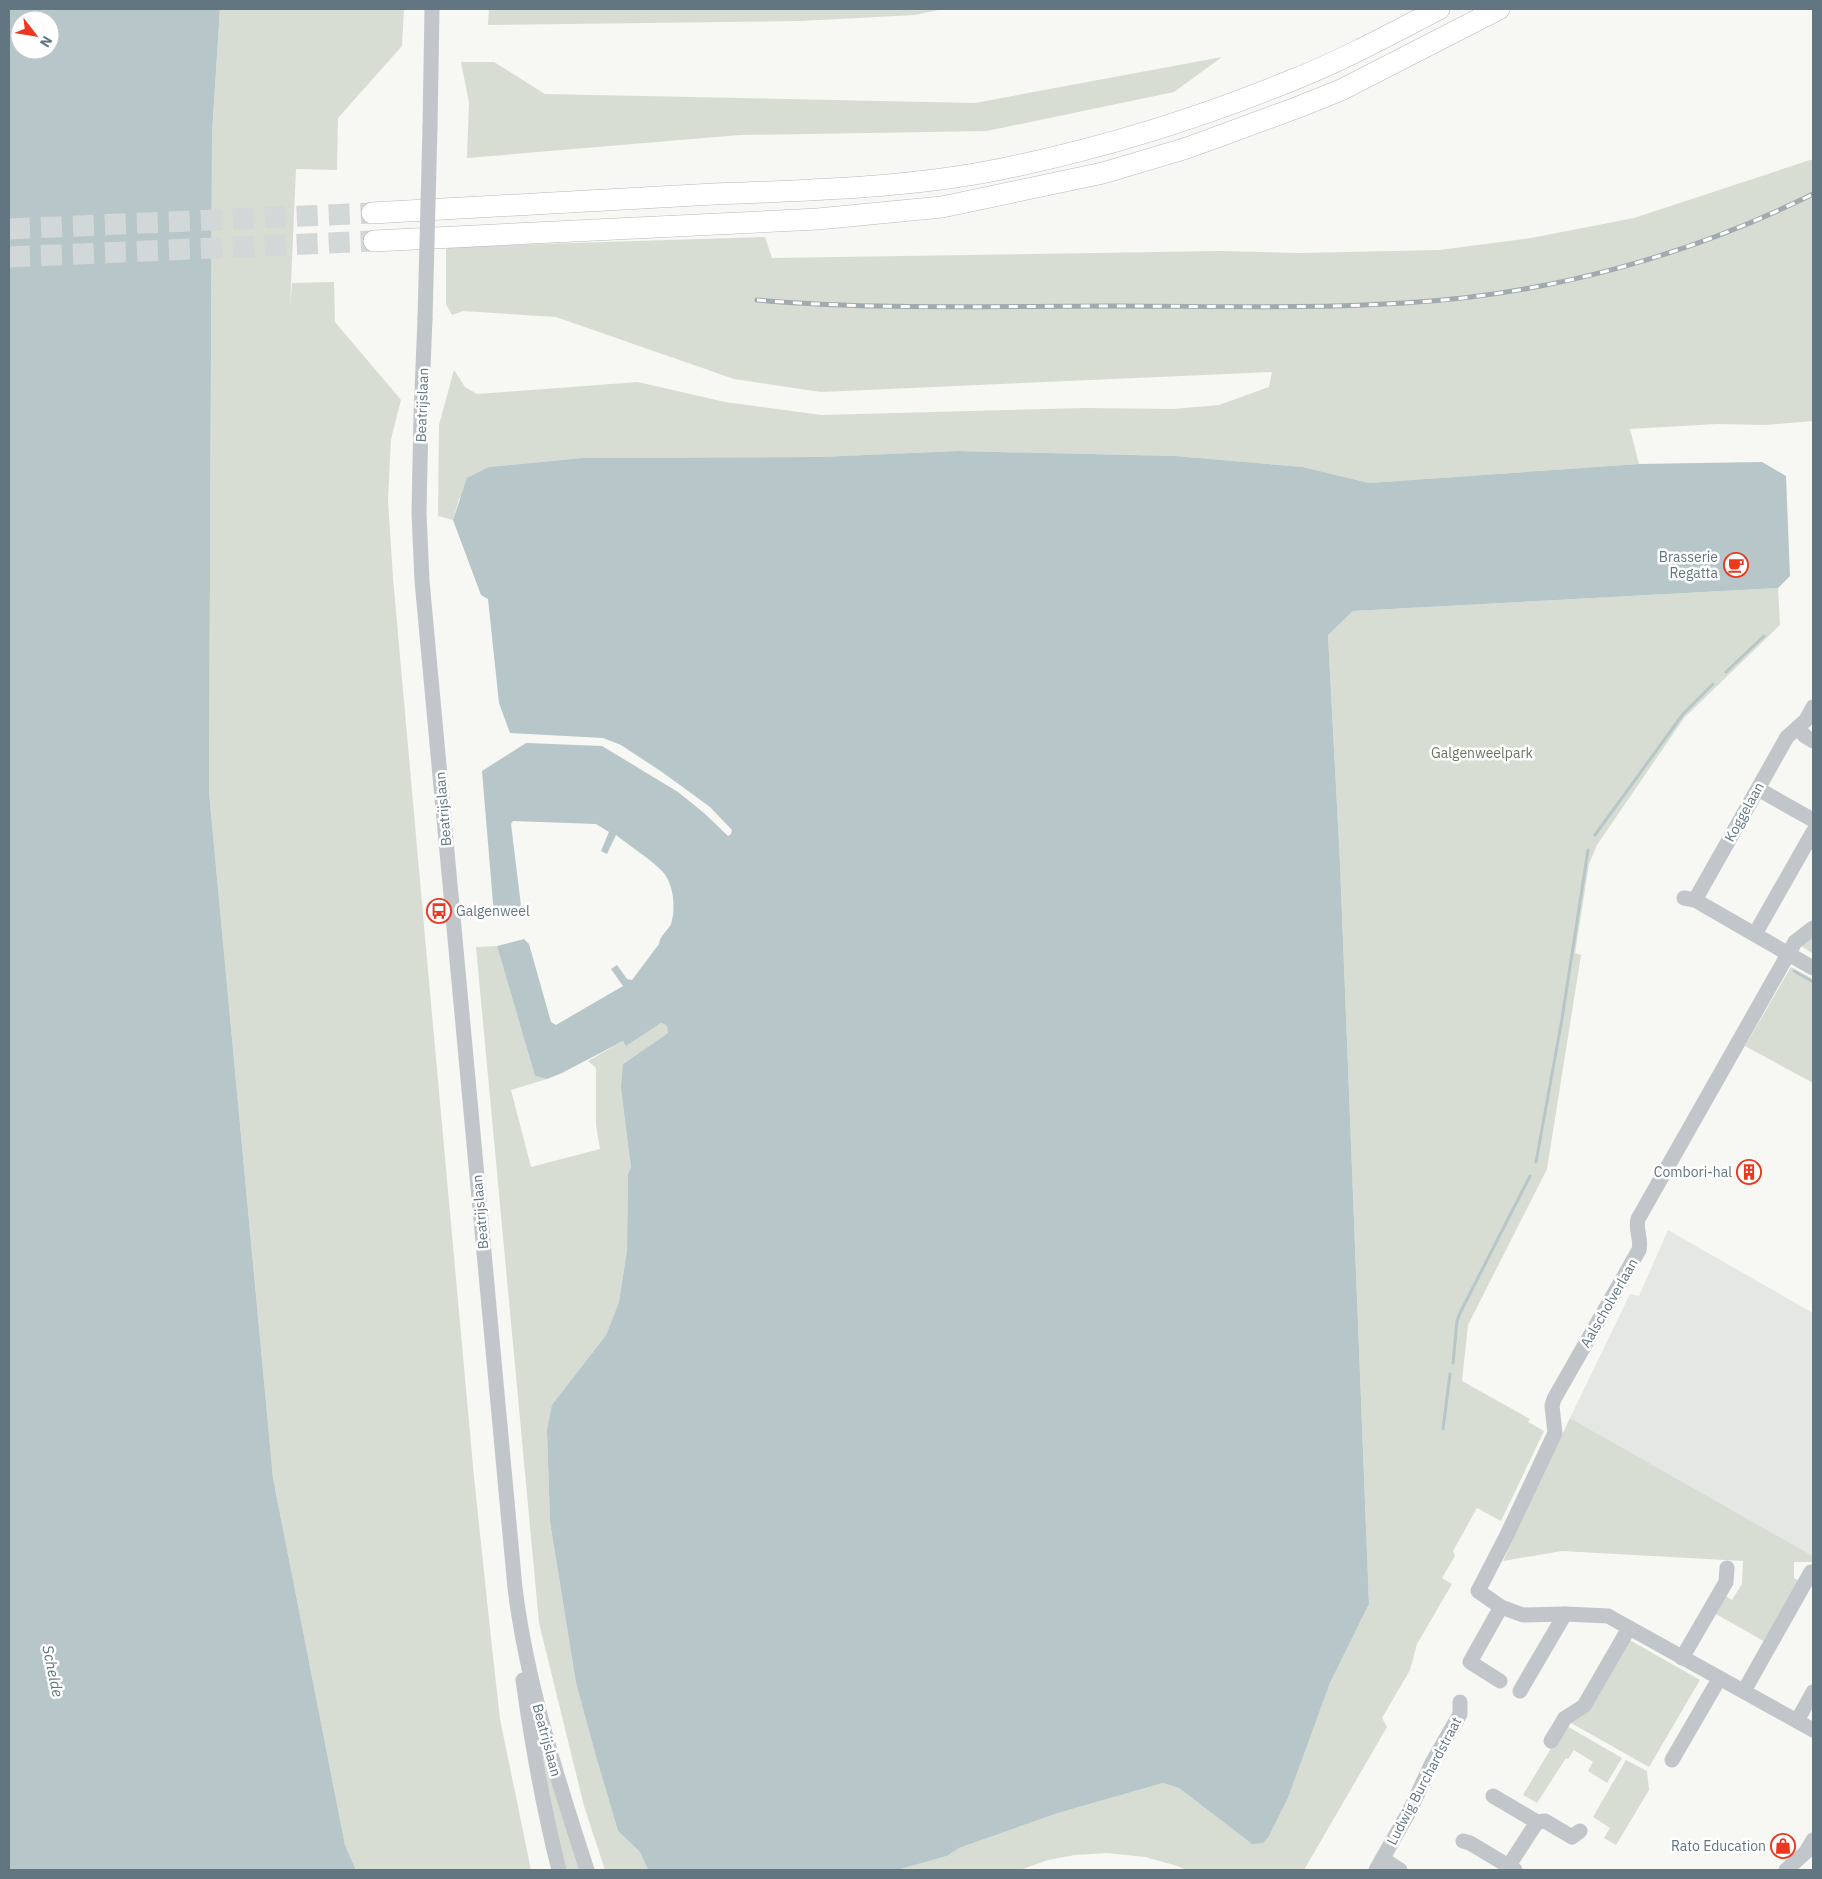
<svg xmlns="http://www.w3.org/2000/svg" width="1822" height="1879" viewBox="0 0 1822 1879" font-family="'IBM Plex Sans',sans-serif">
<rect width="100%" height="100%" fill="#f7f7f4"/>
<polygon fill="#e5e7e5" points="1668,1230 1813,1313 1813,1556 1570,1418 1630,1294 1639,1296"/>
<g fill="#d7ddd3">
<polygon points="220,9 404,9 402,46 338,118 337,170 296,169 290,307 292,283 334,282 335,322 401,400 391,439 388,500 393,578 425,937 474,1477 493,1657 500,1719 531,1870 356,1870 345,1845 273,1478 209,792 212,133"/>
<polygon points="489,9 943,9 915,15 800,21 488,25"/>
<polygon points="1222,57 1174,92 987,131 740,135 467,158 469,103 461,62 494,62 545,94 975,103"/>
<polygon points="1810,160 1813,160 1813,421 1765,425 1717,424 1630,429 1639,464 1369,483 1303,467 1175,456 957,451 819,457 581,458 489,467 459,499 453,520 438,516 439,425 454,370 465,387 477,394 638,382 725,402 821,415 1085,408 1173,409 1219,405 1269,387 1272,372 821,392 734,379 556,317 463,311 452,315 446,304 446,247 765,237 772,258 1220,251 1300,253 1439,250 1531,238 1634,218"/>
<polygon points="1778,588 1780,625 1684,718 1597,845 1589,864 1575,953 1581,955 1547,1169 1468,1325 1462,1381 1530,1419 1528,1422 1544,1431 1501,1521 1477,1508 1453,1551 1455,1556 1442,1578 1452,1584 1417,1644 1410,1670 1382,1718 1387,1727 1304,1870 1187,1870 1174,1865 1145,1857 1107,1853 1075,1855 1048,1860 1020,1870 897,1870 947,1856 959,1848 1058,1813 1163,1783 1179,1788 1252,1844 1269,1836 1288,1798 1330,1683 1369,1604 1340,863 1328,635 1353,611"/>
<polygon points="1813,935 1813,954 1801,946"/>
<polygon points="497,946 535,1076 547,1079 511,1090 531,1167 600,1149 596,1125 596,1068 588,1061 623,1041 627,1045 661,1023 665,1023 667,1026 668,1033 623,1064 631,1167 628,1174 627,1250 619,1302 606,1335 572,1379 547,1431 550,1522 576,1683 595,1753 618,1831 640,1852 648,1870 605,1870 584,1806 539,1623 476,947"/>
<polygon points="1791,967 1813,979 1813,1083 1745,1046"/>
<polygon points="1570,1418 1813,1556 1813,1562 1794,1562 1794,1578 1802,1583 1767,1643 1716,1614 1726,1596 1732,1600 1742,1584 1743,1561 1562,1551 1503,1561"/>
<polygon points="1626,1638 1700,1680 1649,1767 1571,1723"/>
<polygon points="533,1696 583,1870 563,1870 549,1814"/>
<polygon points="1565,1725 1622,1758 1607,1783 1588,1771 1593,1762 1574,1750 1568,1759 1566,1758 1537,1803 1523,1795"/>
<polygon points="1626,1760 1647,1771 1649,1790 1616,1845 1604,1838 1610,1828 1593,1817"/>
</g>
<g fill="#b6c6c9" fill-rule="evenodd">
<path d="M9,9H220L212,133L209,792L273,1478L345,1845L356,1870H9ZM20,20H50V50H20Z"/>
<path d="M957,451L1175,456L1303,467L1369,483L1639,464L1762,462L1786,476L1790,576L1778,588L1353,611L1328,635L1340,863L1369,1604L1330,1683L1288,1798L1269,1836L1263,1843L1252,1844L1179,1788L1163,1783L1058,1813L959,1848L947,1856L897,1870H648L640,1852L618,1831L595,1753L576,1683L550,1522L547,1431L552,1405L606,1335L619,1302L627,1250L628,1174L631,1167L621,1087L623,1064L668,1033L667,1026L665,1024L661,1023L626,1046L623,1041L562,1073L547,1079L535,1076L497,946L524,939L529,944L551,1022L556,1025L623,986L611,969L617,965L627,979L632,980L659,944C660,935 668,931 671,924C676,909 674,883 662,871C649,858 631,847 616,835L607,854L601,851L609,832L596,824L513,821L511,824L521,906L518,912L494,915L482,771L526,743L602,746L678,792L704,813L728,836L731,834L732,830L710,807L662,772L621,745L603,738L510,733L499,703L488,599L481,595L453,520L467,478L489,467L581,458L819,457Z"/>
</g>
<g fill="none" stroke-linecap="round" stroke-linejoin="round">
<g stroke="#b6c6c9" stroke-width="3">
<polyline points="1726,672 1764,636"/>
<polyline points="1595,835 1683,714 1713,684"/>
<polyline points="1794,971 1813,982"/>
<polyline points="1536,1162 1562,1019 1588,850"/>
<polyline points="1453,1363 1457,1321 1460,1313 1530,1176"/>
<polyline points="1443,1429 1450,1374"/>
</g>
<g stroke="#d2d7d7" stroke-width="21" stroke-dasharray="21 11" stroke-linecap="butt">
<polyline points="9,229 372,213"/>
<polyline points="9,257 374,241"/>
</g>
<defs>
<g id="highway">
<path d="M372,213C486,207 600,200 714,194C815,190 917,188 1016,166C1109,146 1202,117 1290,81C1341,61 1391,34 1439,9"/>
<polyline points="374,241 818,219 942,207 1103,173 1187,148 1296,108 1341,90 1499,9"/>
</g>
</defs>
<use href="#highway" stroke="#b5babd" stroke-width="22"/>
<g stroke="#c0c6c9" stroke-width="15">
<polyline points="430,127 432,9"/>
<path d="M425,319L421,416L419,513L422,581L515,1588C527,1684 557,1778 587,1870"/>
<polyline points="1798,728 1805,736 1813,741"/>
<polyline points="1758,789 1813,820"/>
<polyline points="1684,898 1695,900 1813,968"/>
<polyline points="1695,900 1787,737 1806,720 1813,707"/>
<polyline points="1755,934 1813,832"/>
<path d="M1501,1607L1478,1591L1506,1537L1555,1433L1552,1406L1554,1399L1639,1250C1642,1240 1635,1230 1638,1219L1795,942L1813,928"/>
<polyline points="1682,1658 1726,1582 1727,1568"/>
<path d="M523,1680C532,1745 543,1807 559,1870"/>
<polyline points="1500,1681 1470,1662 1501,1607 1523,1615 1565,1614 1608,1616 1813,1730"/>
<polyline points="1520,1691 1565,1614"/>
<polyline points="1744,1691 1811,1572"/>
<polyline points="1797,1721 1813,1692"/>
<polyline points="1551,1741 1565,1718 1584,1706 1629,1628"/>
<polyline points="1672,1760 1719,1679"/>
<polyline points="1493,1796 1537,1822"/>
<polyline points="1463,1841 1470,1843 1515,1870"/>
<polyline points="1383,1859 1400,1870"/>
<polyline points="1376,1870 1410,1810 1432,1763 1460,1714 1460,1702"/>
<polyline points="1506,1870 1537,1822 1545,1821 1572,1837 1580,1831"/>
<polyline points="1786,1870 1806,1852 1813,1840"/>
</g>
<use href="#highway" stroke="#fff" stroke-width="21"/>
<defs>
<path id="rail" d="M757,300C875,310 994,306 1113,306C1210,306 1307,309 1404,303C1546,295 1686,257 1813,194"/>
</defs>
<use href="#rail" stroke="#a1aaaf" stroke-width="5"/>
<use href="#rail" stroke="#fff" stroke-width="3" stroke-dasharray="9" stroke-linecap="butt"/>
<polyline stroke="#c0c6c9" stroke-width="15" points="425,319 430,127"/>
</g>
<defs>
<symbol id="cafe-ring" viewBox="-11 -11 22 22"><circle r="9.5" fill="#fff" stroke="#ec381f" stroke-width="1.5"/><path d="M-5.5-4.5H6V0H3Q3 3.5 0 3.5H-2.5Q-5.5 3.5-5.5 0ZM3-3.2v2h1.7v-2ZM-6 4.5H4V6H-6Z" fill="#ec381f"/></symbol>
<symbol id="bus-ring" viewBox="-11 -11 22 22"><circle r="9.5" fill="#fff" stroke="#ec381f" stroke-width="1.5"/><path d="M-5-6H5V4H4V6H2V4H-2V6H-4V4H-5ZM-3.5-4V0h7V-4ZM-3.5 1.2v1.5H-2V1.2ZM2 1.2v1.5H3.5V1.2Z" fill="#ec381f"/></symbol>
<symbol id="building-ring" viewBox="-11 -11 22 22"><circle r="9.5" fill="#fff" stroke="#ec381f" stroke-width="1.5"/><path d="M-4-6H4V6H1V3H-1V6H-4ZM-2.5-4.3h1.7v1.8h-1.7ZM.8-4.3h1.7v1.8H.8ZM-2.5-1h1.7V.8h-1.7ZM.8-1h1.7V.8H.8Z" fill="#ec381f"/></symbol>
<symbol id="shop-ring" viewBox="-11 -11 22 22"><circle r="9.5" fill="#fff" stroke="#ec381f" stroke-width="1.5"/><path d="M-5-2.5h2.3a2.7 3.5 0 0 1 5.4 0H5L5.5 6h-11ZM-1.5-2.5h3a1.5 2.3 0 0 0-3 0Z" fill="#ec381f"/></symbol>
</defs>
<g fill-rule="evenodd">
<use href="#cafe-ring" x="1722" y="551" width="28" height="28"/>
<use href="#bus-ring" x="425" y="897" width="28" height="28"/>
<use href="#building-ring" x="1735" y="1158" width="28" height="28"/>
<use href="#shop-ring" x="1769" y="1832" width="28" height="28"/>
</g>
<g text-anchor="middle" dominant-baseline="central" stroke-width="5" stroke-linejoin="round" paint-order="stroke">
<g font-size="14" fill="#617681" stroke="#fff">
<text transform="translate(422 405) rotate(-88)">Beatrijslaan</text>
<text transform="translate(443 809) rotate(-95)">Beatrijslaan</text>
<text transform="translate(1744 812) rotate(-61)">Koggelaan</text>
<text transform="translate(480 1212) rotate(-95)">Beatrijslaan</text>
<text transform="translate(1609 1303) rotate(-60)">Aalscholverlaan</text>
<text transform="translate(547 1740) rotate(75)">Beatrijslaan</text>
<text transform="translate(1424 1781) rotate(-62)">Ludwig Burchardstraat</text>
</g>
<g font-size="14" fill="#617681" stroke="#fff" text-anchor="end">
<text x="1718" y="557">Brasserie<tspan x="1718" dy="16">Regatta</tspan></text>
<text x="456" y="911" text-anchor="start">Galgenweel</text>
<text x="1732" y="1172">Combori-hal</text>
<text x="1766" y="1846">Rato Education</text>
</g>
<g font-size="14" fill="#677860" stroke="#fff">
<text x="1482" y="753">Galgenweelpark</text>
</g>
<g font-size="15" font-style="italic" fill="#5b767c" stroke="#fff">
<text transform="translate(53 1671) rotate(78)">Schelde</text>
</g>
</g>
<rect width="1822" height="1879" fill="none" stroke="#617681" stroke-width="20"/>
<g transform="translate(35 35) rotate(121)"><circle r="24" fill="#ffffff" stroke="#c0c8cd"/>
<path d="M0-4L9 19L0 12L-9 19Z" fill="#ec381f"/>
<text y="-8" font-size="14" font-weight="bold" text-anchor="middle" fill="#617681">N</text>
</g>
</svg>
